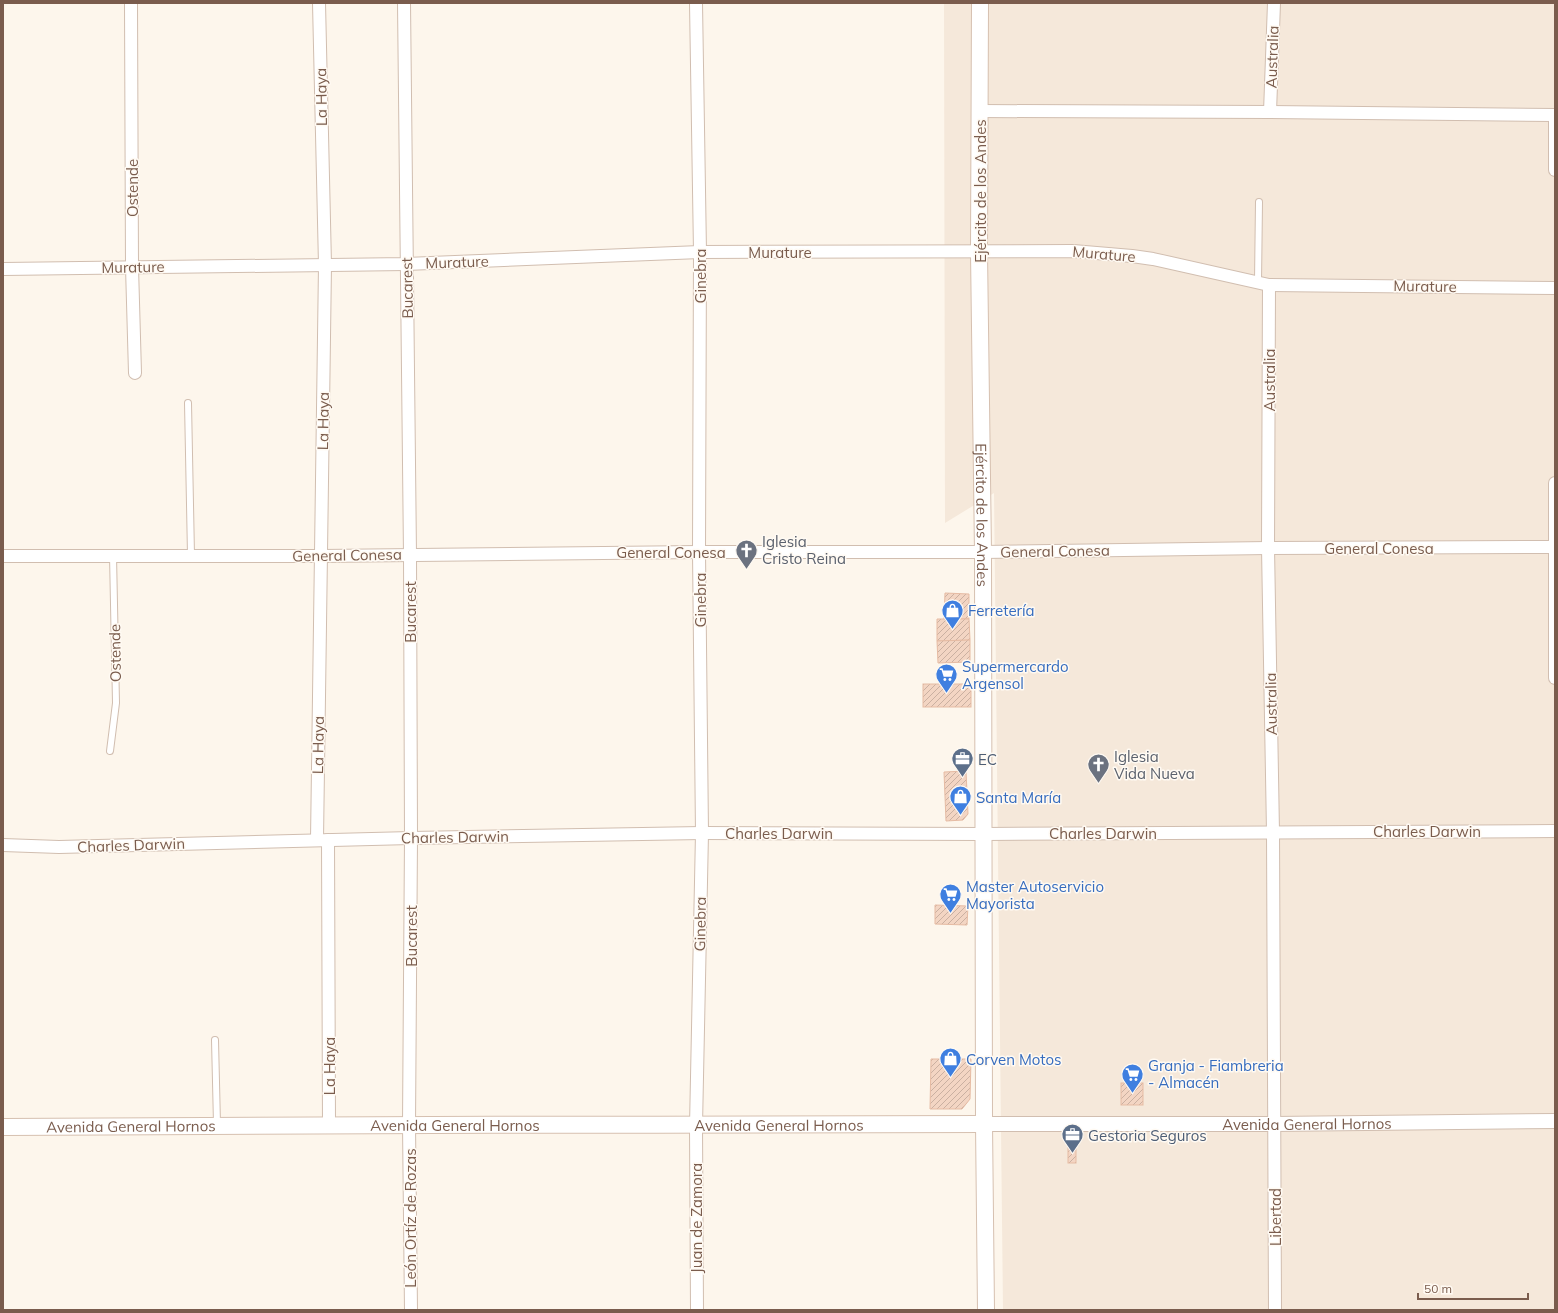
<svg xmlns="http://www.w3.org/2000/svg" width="1558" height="1313" viewBox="0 0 1558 1313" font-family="Mulish,sans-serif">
<defs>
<pattern id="building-hatch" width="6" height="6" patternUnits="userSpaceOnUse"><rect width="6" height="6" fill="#f3d5c3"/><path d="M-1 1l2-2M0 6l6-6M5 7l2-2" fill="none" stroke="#cab0a1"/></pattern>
</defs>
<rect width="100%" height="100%" fill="#fdf6ec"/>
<polygon fill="#f5e8da" points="944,3 1555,3 1555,1310 1003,1310 994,493 945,523"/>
<g fill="url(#building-hatch)" stroke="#e6bba3">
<polygon points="945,593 969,594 969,619 944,619"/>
<polygon points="937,619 969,619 970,640 937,641"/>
<polygon points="970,640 970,662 938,663 937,641"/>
<rect x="923" y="684" width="48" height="23"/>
<polygon points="966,771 968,814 963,820 946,821 944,772"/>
<polygon points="935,905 968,906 967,925 935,924"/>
<polygon points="931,1059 971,1059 970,1099 962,1109 930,1109"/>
<rect x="1121" y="1083" width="22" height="22"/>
<rect x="1068" y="1147" width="8" height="16"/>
</g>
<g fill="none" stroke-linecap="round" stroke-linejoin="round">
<defs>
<g id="service">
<polyline points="1258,282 1259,202"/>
<polyline points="188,403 191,555"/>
<polyline points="110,751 116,703 113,555"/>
<polyline points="215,1040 217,1124"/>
</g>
<g id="minor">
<polyline points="131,3 132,267 135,373"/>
<polyline points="404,3 410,555 411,838 409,1125 411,1310"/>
<polyline points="696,3 700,252 699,552 702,833 696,1126 697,1310"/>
<polyline points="980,111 1270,112 1555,115"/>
<polyline points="1270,112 1274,3"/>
<polyline points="1555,115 1555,170"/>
<polyline points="3,269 406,264 700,252 1073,251 1132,256 1153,259 1269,285 1555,288"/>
<polyline points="1269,285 1268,548 1273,832 1275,1310"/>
<polyline points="1555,483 1555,678"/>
<polyline points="3,556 321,556 699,552 983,552 1268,548 1555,547"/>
<polyline points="317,840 325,265 319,3"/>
<polyline points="328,840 329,1124"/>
<polyline points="3,845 59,847 411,838 702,833 984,834 1555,831"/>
</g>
<g id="tertiary">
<path id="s1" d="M984,1124H1274L1555,1121"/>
</g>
<g id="secondary">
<path id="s2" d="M980,3L979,252L983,552L984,1124L986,1310"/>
<path id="s3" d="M3,1127C330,1123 657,1126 984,1124"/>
</g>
</defs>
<use href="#service" stroke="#d1beb0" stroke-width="8"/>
<use href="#minor" stroke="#d1beb0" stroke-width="14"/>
<use href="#tertiary" stroke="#d1beb0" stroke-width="16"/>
<use href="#secondary" stroke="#d6c0b0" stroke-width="18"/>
<use href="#service" stroke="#fff" stroke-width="6"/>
<use href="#minor" stroke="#fff" stroke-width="12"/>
<use href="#tertiary" stroke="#fff" stroke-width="14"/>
<use href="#secondary" stroke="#fff" stroke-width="16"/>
</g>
<defs>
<symbol id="church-pin" viewBox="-11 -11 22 30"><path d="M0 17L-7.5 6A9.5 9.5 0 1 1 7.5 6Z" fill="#6b7280" stroke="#fffaf3"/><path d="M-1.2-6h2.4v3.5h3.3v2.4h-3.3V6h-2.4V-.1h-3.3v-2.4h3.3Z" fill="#fff"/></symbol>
<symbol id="shop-pin" viewBox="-11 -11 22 30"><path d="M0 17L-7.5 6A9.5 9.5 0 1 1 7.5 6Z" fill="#3f7fe0" stroke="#fffaf3"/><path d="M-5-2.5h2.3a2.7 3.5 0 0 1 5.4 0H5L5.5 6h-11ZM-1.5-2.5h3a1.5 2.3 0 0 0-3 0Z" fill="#fff"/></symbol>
<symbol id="supermarket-pin" viewBox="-11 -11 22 30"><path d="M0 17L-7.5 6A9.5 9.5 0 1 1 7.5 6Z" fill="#3f7fe0" stroke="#fffaf3"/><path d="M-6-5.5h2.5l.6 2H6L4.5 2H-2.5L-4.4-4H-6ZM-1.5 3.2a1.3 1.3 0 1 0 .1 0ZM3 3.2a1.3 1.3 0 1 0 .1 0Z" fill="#fff"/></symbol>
<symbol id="office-pin" viewBox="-11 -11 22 30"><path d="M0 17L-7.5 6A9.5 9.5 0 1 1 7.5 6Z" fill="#5c6f8a" stroke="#fffaf3"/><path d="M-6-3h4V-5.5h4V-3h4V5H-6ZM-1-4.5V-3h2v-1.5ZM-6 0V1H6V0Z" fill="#fff"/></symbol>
</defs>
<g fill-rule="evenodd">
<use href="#church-pin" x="734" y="538" width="25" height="34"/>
<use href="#shop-pin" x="940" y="598" width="25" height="34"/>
<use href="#supermarket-pin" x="934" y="662" width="25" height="34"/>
<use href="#office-pin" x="950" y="746" width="25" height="34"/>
<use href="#church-pin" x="1086" y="752" width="25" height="34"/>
<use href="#shop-pin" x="948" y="784" width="25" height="34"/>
<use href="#supermarket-pin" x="938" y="882" width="25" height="34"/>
<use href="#shop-pin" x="938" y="1046" width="25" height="34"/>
<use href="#supermarket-pin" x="1120" y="1062" width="25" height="34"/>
<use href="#office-pin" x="1060" y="1122" width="25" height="34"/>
</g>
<g text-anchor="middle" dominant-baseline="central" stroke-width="3" stroke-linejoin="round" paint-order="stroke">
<g font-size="15" fill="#7a5c4d" stroke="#fffaf3">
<text transform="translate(1272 57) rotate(-88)">Australia</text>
<text transform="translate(321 97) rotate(-91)">La Haya</text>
<text transform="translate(132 188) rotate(-90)">Ostende</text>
<text transform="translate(980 191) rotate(-90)">Ejército de los Andes</text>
<text x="780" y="252">Murature</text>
<text transform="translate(1104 254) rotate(5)">Murature</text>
<text transform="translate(457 262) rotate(-2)">Murature</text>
<text transform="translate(133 267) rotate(-1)">Murature</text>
<text transform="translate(700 276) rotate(-90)">Ginebra</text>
<text transform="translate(1425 286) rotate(1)">Murature</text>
<text transform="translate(407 288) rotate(-91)">Bucarest</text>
<text transform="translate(1269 380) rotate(-90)">Australia</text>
<text transform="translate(323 421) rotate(-89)">La Haya</text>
<text stroke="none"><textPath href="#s2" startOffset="512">Ejército de los Andes</textPath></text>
<text x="1379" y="548">General Conesa</text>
<text transform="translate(1055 551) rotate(-1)">General Conesa</text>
<text x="671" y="552">General Conesa</text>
<text transform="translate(347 555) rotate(-1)">General Conesa</text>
<text transform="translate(700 600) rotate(-90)">Ginebra</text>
<text transform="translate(410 612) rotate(-90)">Bucarest</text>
<text transform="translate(115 653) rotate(-91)">Ostende</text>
<text transform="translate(1271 704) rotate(-91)">Australia</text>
<text transform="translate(318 745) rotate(-89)">La Haya</text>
<text x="1427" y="831">Charles Darwin</text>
<text x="779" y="833">Charles Darwin</text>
<text x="1103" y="833">Charles Darwin</text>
<text transform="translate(455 837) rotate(-1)">Charles Darwin</text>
<text transform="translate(131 845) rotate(-2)">Charles Darwin</text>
<text transform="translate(700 924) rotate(-89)">Ginebra</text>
<text transform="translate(411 936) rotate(-90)">Bucarest</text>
<text transform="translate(329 1066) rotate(-90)">La Haya</text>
<text stroke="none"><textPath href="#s1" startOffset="323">Avenida General Hornos</textPath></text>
<text stroke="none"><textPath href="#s3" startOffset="128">Avenida General Hornos</textPath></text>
<text stroke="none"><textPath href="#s3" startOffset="452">Avenida General Hornos</textPath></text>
<text stroke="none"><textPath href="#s3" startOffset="776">Avenida General Hornos</textPath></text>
<text transform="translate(1275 1217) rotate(-90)">Libertad</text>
<text transform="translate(410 1218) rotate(-90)">León Ortíz de Rozas</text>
<text transform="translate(696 1218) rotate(-90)">Juan de Zamora</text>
</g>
<g font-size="15" fill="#5b616d" stroke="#fffaf3" text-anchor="start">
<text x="762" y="541">Iglesia<tspan x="762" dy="17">Cristo Reina</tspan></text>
<text x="1114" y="756">Iglesia<tspan x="1114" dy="17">Vida Nueva</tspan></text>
</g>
<g font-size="15" fill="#366cbe" stroke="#fffaf3" text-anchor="start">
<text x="968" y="610">Ferretería</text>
<text x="962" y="666">Supermercardo<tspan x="962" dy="17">Argensol</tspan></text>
<text x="976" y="797">Santa María</text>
<text x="966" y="886">Master Autoservicio<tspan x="966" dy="17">Mayorista</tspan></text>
<text x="966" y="1059">Corven Motos</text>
<text x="1148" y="1065">Granja - Fiambreria<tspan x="1148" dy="17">- Almacén</tspan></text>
</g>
<g font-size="15" fill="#4e5e75" stroke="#fffaf3" text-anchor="start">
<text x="978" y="759">EC</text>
<text x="1088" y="1135">Gestoria Seguros</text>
</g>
</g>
<rect width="1558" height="1313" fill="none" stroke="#7a5c4d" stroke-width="8"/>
<path d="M1418 1293v6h110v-6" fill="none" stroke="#7a5c4d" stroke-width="2"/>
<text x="1424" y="1293" font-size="12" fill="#7a5c4d" stroke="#fffaf3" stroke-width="3" paint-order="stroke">50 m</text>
</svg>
